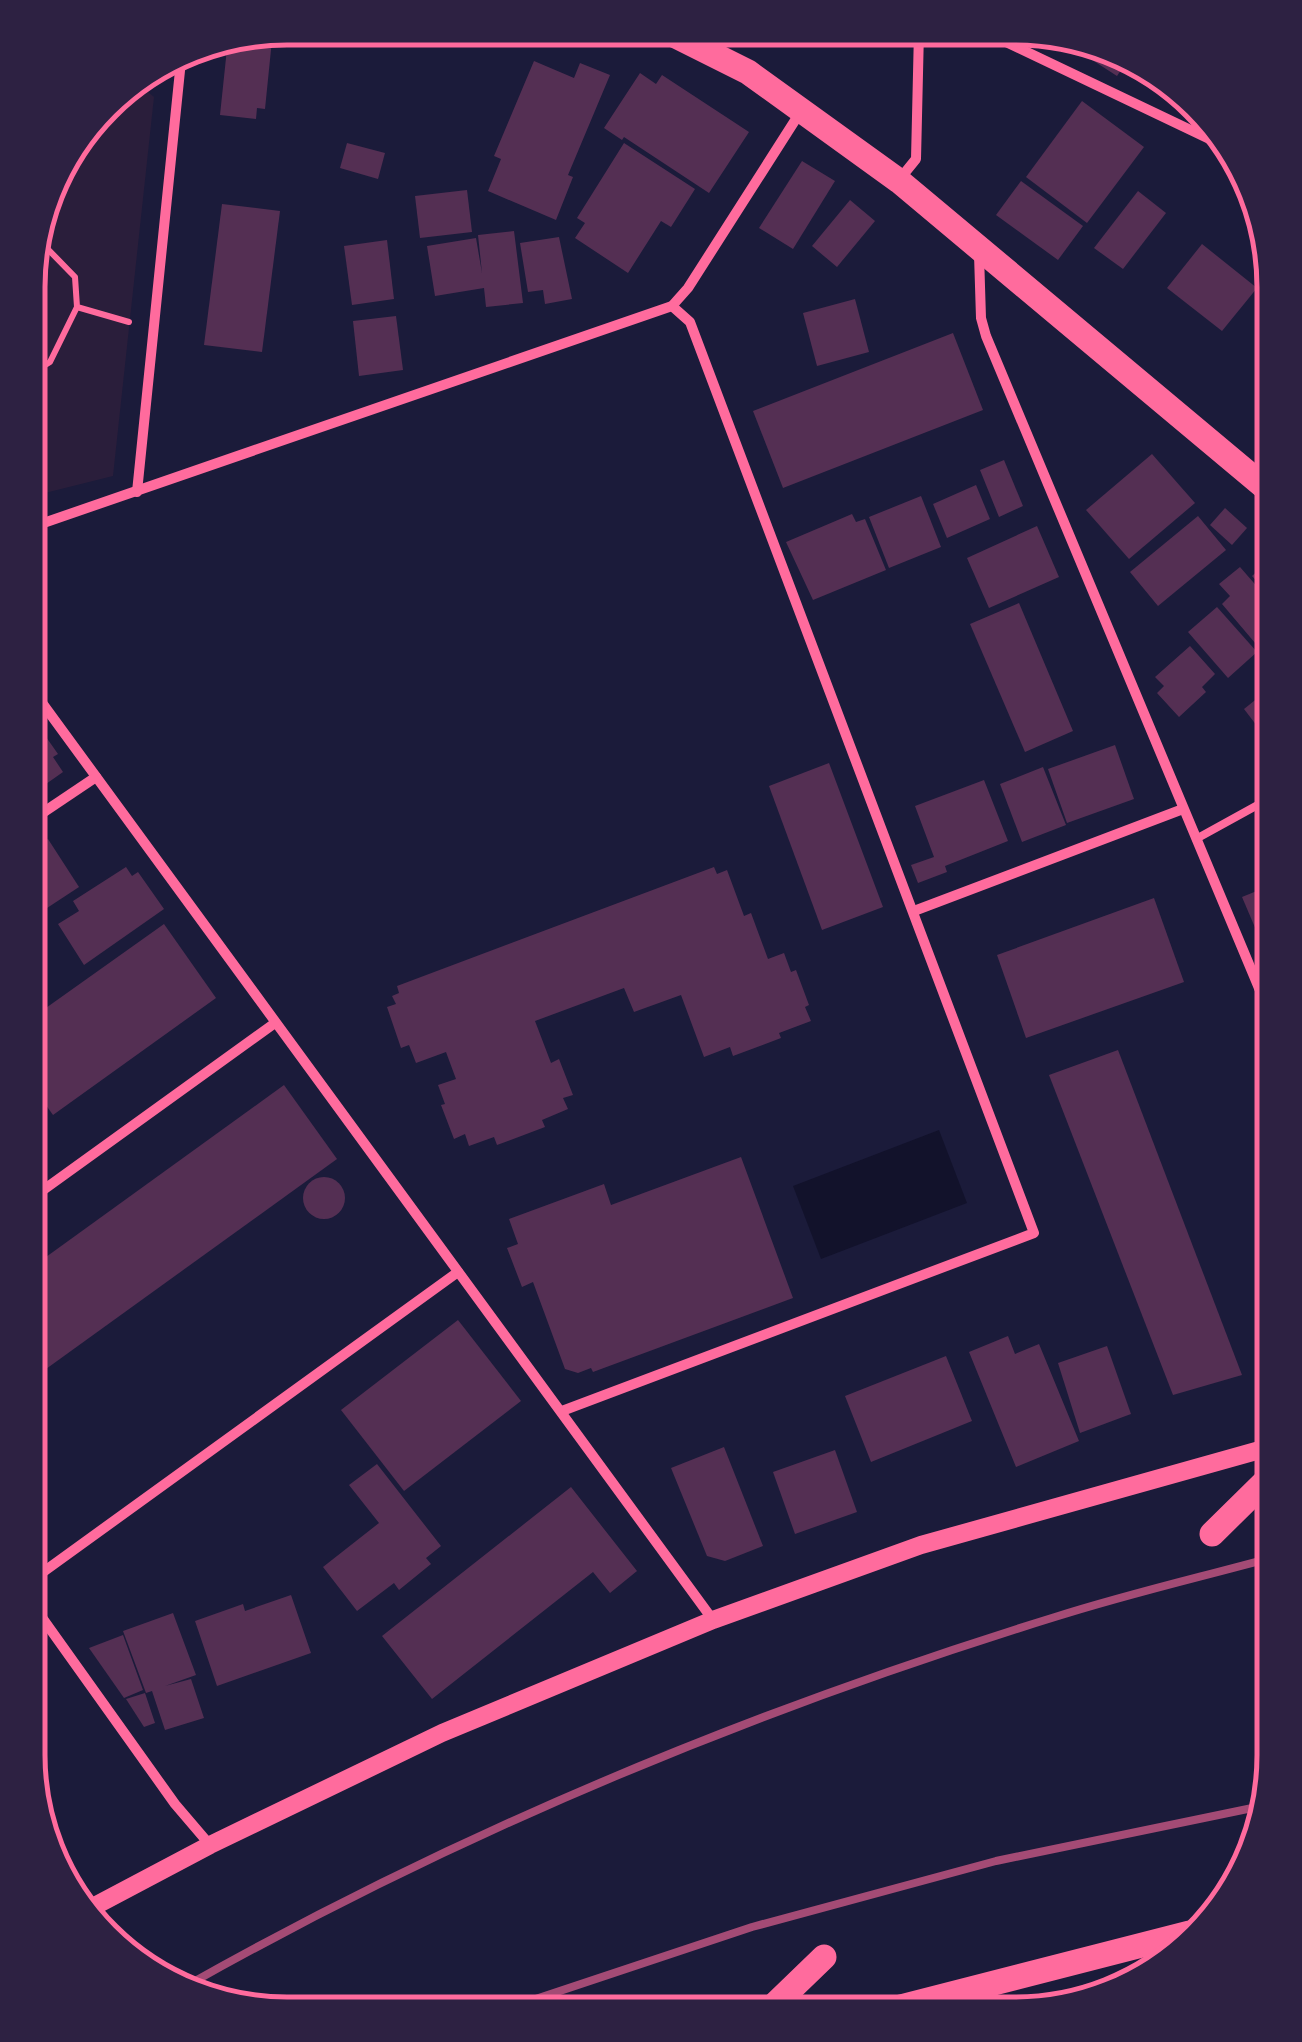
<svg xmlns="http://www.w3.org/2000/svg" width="1302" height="2042" viewBox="0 0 1302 2042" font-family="Poppins,sans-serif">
<rect width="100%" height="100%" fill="#1b1b3a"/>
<polygon fill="#2a1e3b" points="138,84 154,97 113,476 29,497 30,254 55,172 116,92"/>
<polygon fill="#12122b" points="939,1130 967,1203 821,1259 793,1186"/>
<g fill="#542f53">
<polygon points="273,30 265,109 257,108 256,119 220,115 228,39"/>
<polygon points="1093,45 1127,61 1117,76 1086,56"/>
<polygon points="534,61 574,78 580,63 610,75 568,175 573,177 556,220 488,191 501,159 494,156"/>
<polygon points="640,73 656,84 662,75 749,132 709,193 624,137 622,140 604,128"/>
<polygon points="1082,101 1144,147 1087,223 1026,177"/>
<polygon points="347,143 385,153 378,179 340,168"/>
<polygon points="624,143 695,189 671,227 661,221 628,273 575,238 585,223 577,218"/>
<polygon points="802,161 835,181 793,249 759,228"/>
<polygon points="1021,181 1083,226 1058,260 996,215"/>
<polygon points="467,190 472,232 420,238 415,196"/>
<polygon points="1138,191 1166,213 1123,269 1094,248"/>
<polygon points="850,200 875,221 837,267 812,246"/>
<polygon points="222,204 280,211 262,352 204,345"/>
<polygon points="514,231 523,303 486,307 484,288 435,296 427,246 476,238 482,273 478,235"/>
<polygon points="559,237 572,299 545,304 543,290 528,292 520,243"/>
<polygon points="387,240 394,299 352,305 344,246"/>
<polygon points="1202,244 1257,288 1222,331 1167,288"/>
<polygon points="855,299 869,352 817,366 803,313"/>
<polygon points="396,316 403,370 359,376 353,321"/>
<polygon points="953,333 983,410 783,488 753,411"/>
<polygon points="1152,454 1195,503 1129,559 1086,510"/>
<polygon points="1004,460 1023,506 999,517 980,470"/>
<polygon points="976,485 990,519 947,538 933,504"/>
<polygon points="921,496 941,547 889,568 869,517"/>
<polygon points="1225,508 1247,528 1232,545 1210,525"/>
<polygon points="852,514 856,522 865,519 886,570 813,600 786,542"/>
<polygon points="1198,516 1226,550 1158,606 1130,572"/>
<polygon points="1037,526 1059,577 989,608 967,558"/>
<polygon points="1274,556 1274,601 1252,576"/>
<polygon points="1240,567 1274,606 1274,638 1261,650 1222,604 1230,596 1219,584"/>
<polygon points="1019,603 1073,731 1025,752 970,624"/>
<polygon points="1217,607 1257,652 1228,678 1188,632"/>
<polygon points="1190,646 1215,674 1202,687 1206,692 1179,717 1157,693 1164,686 1155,677"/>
<polygon points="1274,685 1274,739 1270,743 1244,709"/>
<polygon points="29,720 36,729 39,727 58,754 53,757 63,772 29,796"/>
<polygon points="1115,745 1134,799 1067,823 1048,769"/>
<polygon points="829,763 883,907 822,930 769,786"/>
<polygon points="1043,767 1066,825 1022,842 1000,784"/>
<polygon points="984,780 1008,841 945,866 947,872 918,883 911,865 934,857 915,806"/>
<polygon points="48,839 79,887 44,910 29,887 29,852"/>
<polygon points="126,867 132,876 138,872 164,909 84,965 58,924 79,911 73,901"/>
<polygon points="714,867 717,874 727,870 744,916 751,913 768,959 784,953 791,972 796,970 809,1005 805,1007 811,1021 779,1033 781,1038 733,1056 730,1047 704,1057 681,995 634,1012 624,988 535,1021 551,1063 559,1059 573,1095 563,1098 568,1109 542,1120 545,1127 497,1145 494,1137 469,1146 465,1134 454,1139 441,1105 445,1104 438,1085 456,1079 446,1052 416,1063 409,1045 401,1048 387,1007 396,1004 392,996 399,993 397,986"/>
<polygon points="1274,884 1274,955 1268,958 1242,897"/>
<polygon points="1154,898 1184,982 1026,1038 997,955"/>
<polygon points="164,924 216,998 53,1115 28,1080 29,1020"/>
<polygon points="1118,1050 1242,1375 1173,1395 1049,1075"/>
<polygon points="284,1085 337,1159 28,1382 28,1270"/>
<polygon points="741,1157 793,1298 593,1372 591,1368 578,1373 565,1369 533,1282 522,1287 507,1248 518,1244 509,1219 604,1184 611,1205"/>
<circle cx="324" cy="1198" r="21"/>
<polygon points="458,1320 521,1401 404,1491 341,1410"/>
<polygon points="1008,1336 1015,1354 1039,1344 1079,1441 1016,1467 969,1352"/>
<polygon points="1107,1346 1131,1414 1080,1433 1058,1363"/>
<polygon points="946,1356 972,1421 871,1462 845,1396"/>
<polygon points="724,1447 763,1546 725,1561 707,1556 671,1468"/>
<polygon points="835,1450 857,1512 795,1534 773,1472"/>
<polygon points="377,1464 441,1546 426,1558 431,1564 399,1590 394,1583 357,1611 323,1567 379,1523 349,1485"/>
<polygon points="571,1487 637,1571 610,1593 593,1572 432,1699 382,1636"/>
<polygon points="291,1595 311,1653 217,1686 195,1621 243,1604 245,1611"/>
<polygon points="173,1613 196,1675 165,1686 191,1679 204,1718 165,1730 152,1691 146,1693 123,1631"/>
<polygon points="123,1635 143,1690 124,1698 89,1648"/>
<polygon points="145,1693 155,1723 144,1727 126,1699"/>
</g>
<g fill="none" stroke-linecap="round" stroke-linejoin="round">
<g stroke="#ff6b9d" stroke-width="6">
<polyline points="35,236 75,277 77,307 129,322"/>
<polyline points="29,375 50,362 77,307"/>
</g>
<polyline stroke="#ff6b9d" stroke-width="8" points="1196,839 1274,796"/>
<g stroke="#ff6b9d" stroke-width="10">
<polyline points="985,32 1222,145"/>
<polyline points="163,63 180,66"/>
<polyline points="899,180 916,159 919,31"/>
<polyline points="979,254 981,318 986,336 1274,1024"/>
<polyline points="137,492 182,51"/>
<polyline points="29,528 672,306 688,288 801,111"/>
<polyline points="29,685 713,1620"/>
<polyline points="29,822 96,777"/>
<polyline points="914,911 1183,809"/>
<polyline points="28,1201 275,1023"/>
<polyline points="562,1411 1034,1233 690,322 672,306"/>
<polyline points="28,1583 458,1272"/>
<polyline points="28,1598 175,1804 210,1845"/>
</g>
<polyline stroke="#ff6b9d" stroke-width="18" points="89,1909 210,1845 442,1733 713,1620 921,1545 1274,1446"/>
<g stroke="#ff6b9d" stroke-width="25">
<polyline points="664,30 748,72 899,181 1274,495"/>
<polyline points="1212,1534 1274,1473"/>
<polyline points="765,2014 824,1957"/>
<polyline points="873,2014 1189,1933"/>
</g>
<g stroke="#a44b75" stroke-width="8">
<path d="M188,1985C463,1830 754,1710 1055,1617C1127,1594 1201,1577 1274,1557"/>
<polyline points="494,2013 752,1927 996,1861 1262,1806"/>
</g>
</g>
<path d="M0 0H1302V2042H0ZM287 45H1015A242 242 0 0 1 1257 287V1755A242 242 0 0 1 1015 1997H287A242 242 0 0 1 45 1755V287A242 242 0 0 1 287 45Z" fill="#2d2142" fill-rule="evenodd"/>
<path fill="none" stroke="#ff6b9d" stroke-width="5" d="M287 45H1015A242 242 0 0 1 1257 287V1755A242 242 0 0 1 1015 1997H287A242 242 0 0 1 45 1755V287A242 242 0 0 1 287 45Z"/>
</svg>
